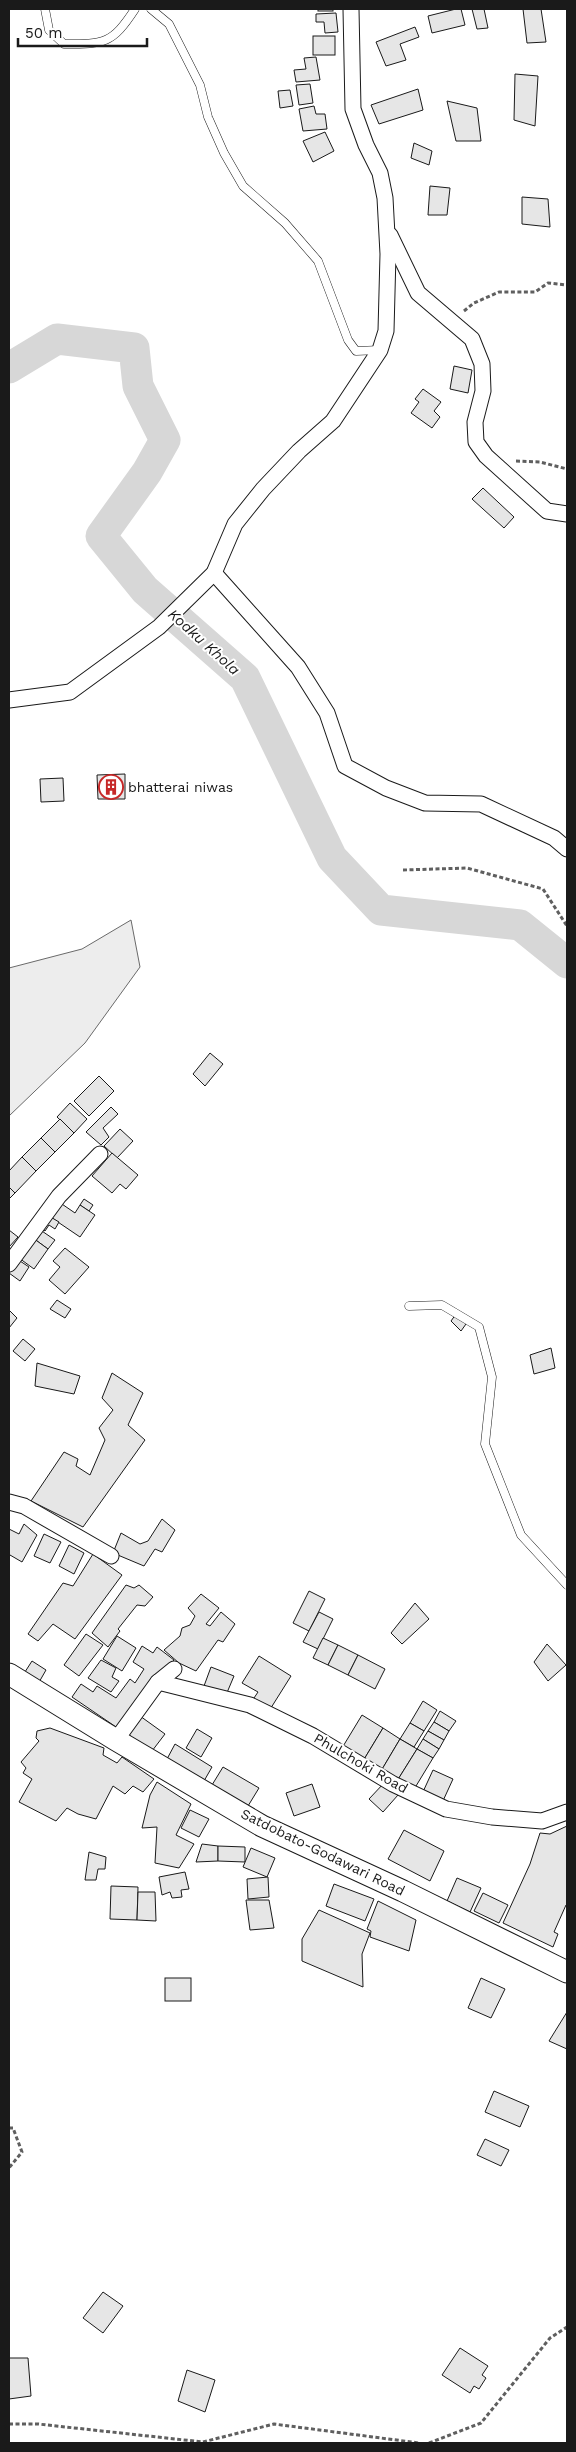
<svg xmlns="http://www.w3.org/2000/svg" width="576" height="2452" viewBox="0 0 576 2452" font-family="'Work Sans',sans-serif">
<rect width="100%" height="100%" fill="#fff"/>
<polygon fill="#ededed" stroke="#6a6a6a" points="131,920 140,967 85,1043 9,1116 9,968 82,949"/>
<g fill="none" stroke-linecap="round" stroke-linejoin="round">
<polyline stroke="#d7d7d7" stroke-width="31" points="9,368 57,339 134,348 138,386 165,440 147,472 101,536 145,590 245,678 332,858 381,910 520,925 567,963"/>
</g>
<g fill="#e6e6e6" stroke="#1a1a1a">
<rect x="318" y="9" width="15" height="2"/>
<polygon points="456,9 461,9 465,25 432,33 428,16"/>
<polygon points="472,9 484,9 488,28 477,29"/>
<polygon points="523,9 541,9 546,42 527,43"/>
<polygon points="336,13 338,32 325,33 324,22 316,22 316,14"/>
<polygon points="415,27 419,37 400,44 406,60 386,66 376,42"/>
<rect x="313" y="36" width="22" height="19"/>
<polygon points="316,57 320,80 296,82 294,70 306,69 304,58"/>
<polygon points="515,74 538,76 535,126 514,120"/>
<polygon points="310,84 313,103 299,105 296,85"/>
<polygon points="418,89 423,110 379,124 371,105"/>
<polygon points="290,90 293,106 280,108 278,91"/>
<polygon points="447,101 477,108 481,141 456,141"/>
<polygon points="314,106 316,114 325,114 327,129 303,131 299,109"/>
<polygon points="325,132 334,151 313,162 303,141"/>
<polygon points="414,143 432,151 429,165 411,158"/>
<polygon points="430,186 450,188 447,215 428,215"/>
<polygon points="522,197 548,199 550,227 522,224"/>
<polygon points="454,366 472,370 468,393 450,389"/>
<polygon points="423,389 441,402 434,411 440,417 432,428 411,413 419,402 415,399"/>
<polygon points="483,488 514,517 504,528 472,499"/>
<polygon points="125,774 125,799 98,799 97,775"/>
<polygon points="63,778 64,801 41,802 40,779"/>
<polygon points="210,1053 223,1064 205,1086 193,1074"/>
<polygon points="99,1076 114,1091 89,1116 74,1101"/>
<polygon points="70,1103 87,1119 74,1133 57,1117"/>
<polygon points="111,1107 118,1114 103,1128 109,1137 101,1145 86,1132"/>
<polygon points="60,1119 74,1133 55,1152 41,1138"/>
<polygon points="120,1129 133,1141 117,1158 104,1146"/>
<polygon points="41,1138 55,1152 36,1171 22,1157"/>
<polygon points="112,1153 138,1175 126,1189 120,1184 112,1193 92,1176"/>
<polygon points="22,1157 36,1171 15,1193 9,1187 9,1171"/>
<polygon points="9,1187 15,1193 9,1199"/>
<polygon points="84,1199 93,1205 89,1211 80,1205"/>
<polygon points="59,1202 75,1213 80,1205 95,1215 80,1237 49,1216"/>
<polygon points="49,1216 59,1222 55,1229 49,1225 45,1231 41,1228"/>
<polygon points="39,1229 55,1240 48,1249 33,1238"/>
<polygon points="9,1230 18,1237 9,1247"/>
<polygon points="33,1238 48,1249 34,1269 19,1258"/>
<polygon points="65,1248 89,1267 65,1294 49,1280 60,1267 53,1261"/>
<polygon points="17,1259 29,1267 20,1281 9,1273"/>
<polygon points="57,1300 71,1309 65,1318 50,1309"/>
<polygon points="9,1310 17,1318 9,1328"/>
<polygon points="456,1314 466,1324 461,1331 451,1321"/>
<polygon points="23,1339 35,1349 25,1361 13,1351"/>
<polygon points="551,1348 555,1368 534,1374 530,1355"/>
<polygon points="37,1363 80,1376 74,1394 35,1386"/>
<polygon points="112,1373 143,1393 128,1425 145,1440 83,1527 31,1501 64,1452 78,1459 76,1466 90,1475 105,1440 99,1428 113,1410 102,1398"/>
<polygon points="162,1519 175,1530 162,1552 155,1549 144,1566 113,1553 121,1533 140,1544 148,1541"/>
<polygon points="24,1524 37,1535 22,1562 10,1555 9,1557 9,1529 19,1534"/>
<polygon points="44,1534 61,1542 50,1563 34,1556"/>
<polygon points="69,1545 84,1553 74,1574 59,1566"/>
<polygon points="93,1554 122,1575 75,1639 53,1624 38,1641 28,1634 63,1583 73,1586"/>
<polygon points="126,1585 134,1588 139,1585 153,1597 145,1606 137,1605 118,1629 120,1631 108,1647 92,1633"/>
<polygon points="309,1591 325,1599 309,1631 293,1623"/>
<polygon points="201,1594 219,1608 206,1624 210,1626 221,1612 235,1624 223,1642 218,1640 196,1671 179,1663 164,1650 180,1636 182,1628 190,1625 195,1616 188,1608"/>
<polygon points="415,1603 429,1619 402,1644 391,1633"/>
<polygon points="319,1612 333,1619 318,1649 303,1642"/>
<polygon points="86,1634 103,1645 79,1676 64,1665"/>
<polygon points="117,1636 136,1648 122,1671 103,1659"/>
<polygon points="323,1638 338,1645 328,1665 313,1658"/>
<polygon points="547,1644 566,1665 548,1681 534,1662"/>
<polygon points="338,1645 358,1655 348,1675 328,1665"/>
<polygon points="142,1646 153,1653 157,1647 174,1660 157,1678 119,1729 72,1697 81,1684 93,1692 97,1686 116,1698 130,1679 135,1683 144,1669 133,1662"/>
<polygon points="358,1655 385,1669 375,1689 348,1675"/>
<polygon points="259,1656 291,1676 269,1711 252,1701 258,1692 242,1683"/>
<polygon points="101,1660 116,1668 112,1677 119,1681 111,1692 88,1678"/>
<polygon points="32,1661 46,1670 38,1684 23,1675"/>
<polygon points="211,1667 234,1676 226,1695 204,1686"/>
<polygon points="423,1701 437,1710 424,1731 410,1723"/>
<polygon points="440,1711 456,1721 449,1731 434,1722"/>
<polygon points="362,1715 383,1728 363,1761 342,1748"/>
<polygon points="140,1716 165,1734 152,1751 126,1733"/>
<polygon points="434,1722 449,1731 444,1740 428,1731"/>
<polygon points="410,1723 424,1731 414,1747 400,1739"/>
<polygon points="50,1728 104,1748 103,1755 117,1763 122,1757 154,1779 143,1792 133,1786 125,1794 113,1786 96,1819 78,1814 67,1808 56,1821 19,1802 32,1779 23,1773 26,1768 21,1762 39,1741 36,1738 37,1731"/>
<polygon points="383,1728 400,1739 381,1771 363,1761"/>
<polygon points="197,1729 212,1738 201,1757 186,1748"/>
<polygon points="428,1731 444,1740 439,1749 423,1739"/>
<polygon points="400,1739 417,1749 397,1781 381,1771"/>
<polygon points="423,1739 439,1749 433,1758 417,1749"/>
<polygon points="175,1744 212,1767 204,1781 167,1759"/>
<polygon points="417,1749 433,1758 413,1791 397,1781"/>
<polygon points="223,1767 259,1788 248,1806 212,1785"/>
<polygon points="433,1770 453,1779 442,1803 422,1794"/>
<polygon points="157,1782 191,1804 176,1835 194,1844 179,1868 155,1863 157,1827 142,1828 150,1795"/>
<polygon points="384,1783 398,1795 383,1812 369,1799"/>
<polygon points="312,1784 320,1807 294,1816 286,1793"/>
<polygon points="190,1810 209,1819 199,1837 181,1828"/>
<polygon points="567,1826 567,1906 566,1905 554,1932 558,1934 553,1947 503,1923 530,1864 540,1833 550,1834"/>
<polygon points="404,1830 444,1851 430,1881 388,1859"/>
<polygon points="202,1844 218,1846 218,1861 196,1862"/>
<polygon points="218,1846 245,1847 245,1862 218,1861"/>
<polygon points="251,1848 275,1858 267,1877 243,1867"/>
<polygon points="89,1852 106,1857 105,1869 98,1869 96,1880 85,1880"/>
<polygon points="185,1872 189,1889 181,1890 182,1897 172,1898 170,1892 162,1895 159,1877"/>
<polygon points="268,1877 269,1897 248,1899 247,1879"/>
<polygon points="457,1878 481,1888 470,1912 447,1901"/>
<polygon points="334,1884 374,1899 365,1921 326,1906"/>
<polygon points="111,1886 138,1887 137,1920 110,1919"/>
<polygon points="138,1892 155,1892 156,1921 137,1920"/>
<polygon points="483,1893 508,1905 499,1923 474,1911"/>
<polygon points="246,1900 269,1900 274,1928 250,1930"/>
<polygon points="378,1901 416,1920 409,1951 370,1937 371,1931 367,1929"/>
<polygon points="319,1910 370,1933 362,1954 363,1987 302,1961 302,1939"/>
<rect x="165" y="1978" width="26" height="23"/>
<polygon points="481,1978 505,1989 491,2018 468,2008"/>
<polygon points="567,2012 567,2049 549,2041"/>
<polygon points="494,2091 529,2106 520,2127 485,2112"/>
<polygon points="485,2139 509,2150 501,2166 477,2155"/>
<polygon points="103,2292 123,2306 103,2333 83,2318"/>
<polygon points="460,2348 488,2366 482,2375 486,2378 479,2389 474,2386 470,2393 442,2375"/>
<polygon points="9,2358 28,2358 31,2396 9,2399"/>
<polygon points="187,2370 215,2380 205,2412 178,2401"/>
</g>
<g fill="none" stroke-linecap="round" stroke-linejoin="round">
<defs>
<g id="lane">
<path d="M45,9L49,30L64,44C105,44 112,44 135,9"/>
<polyline points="151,9 169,24 200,85 208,117 224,153 243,186 285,223 318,261 348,340 356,351 380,350"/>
<polyline points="409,1306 442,1305 479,1327 492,1377 485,1444 521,1535 567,1585"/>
</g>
<g id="street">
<polyline points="390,235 418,293 472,339 482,364 483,391 475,422 476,442 486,456 547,511 567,514"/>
<polyline points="214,573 298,667 327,713 345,766 386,788 425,803 481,804 554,838 567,849"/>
<polyline points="9,700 70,692 159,627 214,573 235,524 263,489 299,451 333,421 380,350 386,331 388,254 385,198 380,173 366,145 353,109 351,9"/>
<polyline points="9,1264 59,1196 100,1154"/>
<polyline points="9,1502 24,1506 111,1556"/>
<polyline points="158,1682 250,1705 313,1736 393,1784 446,1809 492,1817 542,1821 567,1812"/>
<polyline points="116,1740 158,1682 174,1669"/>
</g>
<polyline id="secondary" points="9,1674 116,1740 262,1826 403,1891 567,1972"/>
</defs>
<use href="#lane" stroke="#1a1a1a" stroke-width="9"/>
<use href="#street" stroke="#1a1a1a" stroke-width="17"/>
<use href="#secondary" stroke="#1a1a1a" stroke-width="23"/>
<g stroke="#5f5f5f" stroke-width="3" stroke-dasharray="4 2.5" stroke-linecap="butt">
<polyline points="464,311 474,303 499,292 535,292 548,283 567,285"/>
<polyline points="516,461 540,462 567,469"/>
<polyline points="403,870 467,868 543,889 567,926"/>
<polyline points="9,2128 13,2128 22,2152 9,2168"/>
<polyline points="9,2424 38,2424 203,2442 274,2424 419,2443"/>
<polyline points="429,2443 481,2423 550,2338 567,2327"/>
</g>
<use href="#lane" stroke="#fff" stroke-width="8"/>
<use href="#street" stroke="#fff" stroke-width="15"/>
<use href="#secondary" stroke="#fff" stroke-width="21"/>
</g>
<defs>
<symbol id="building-ring" viewBox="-11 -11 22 22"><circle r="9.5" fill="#fff" stroke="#c62828" stroke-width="1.5"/><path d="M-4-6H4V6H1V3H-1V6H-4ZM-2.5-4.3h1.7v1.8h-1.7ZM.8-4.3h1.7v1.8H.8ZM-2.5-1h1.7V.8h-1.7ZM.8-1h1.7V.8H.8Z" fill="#c62828"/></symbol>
</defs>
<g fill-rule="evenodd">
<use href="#building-ring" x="97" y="773" width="28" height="28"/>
</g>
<g text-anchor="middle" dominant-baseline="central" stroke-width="4" stroke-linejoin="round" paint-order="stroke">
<g font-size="14" fill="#1a1a1a" stroke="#fff" text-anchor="start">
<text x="128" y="787">bhatterai niwas</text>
</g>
<g font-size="14" fill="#1a1a1a" stroke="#fff">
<text transform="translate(361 1763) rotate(30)">Phulchoki Road</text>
<text transform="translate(323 1852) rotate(26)">Satdobato-Godawari Road</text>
</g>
<g font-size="15" font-style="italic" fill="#1a1a1a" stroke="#fff">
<text transform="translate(204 642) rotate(42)">Kodku Khola</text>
</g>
</g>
<rect width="576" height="2452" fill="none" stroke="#1a1a1a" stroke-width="20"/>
<path d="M18 38v8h129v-8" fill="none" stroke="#1a1a1a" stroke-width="2.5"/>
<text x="25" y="38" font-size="15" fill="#1a1a1a" stroke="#ffffff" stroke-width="4" paint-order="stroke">50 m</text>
</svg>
